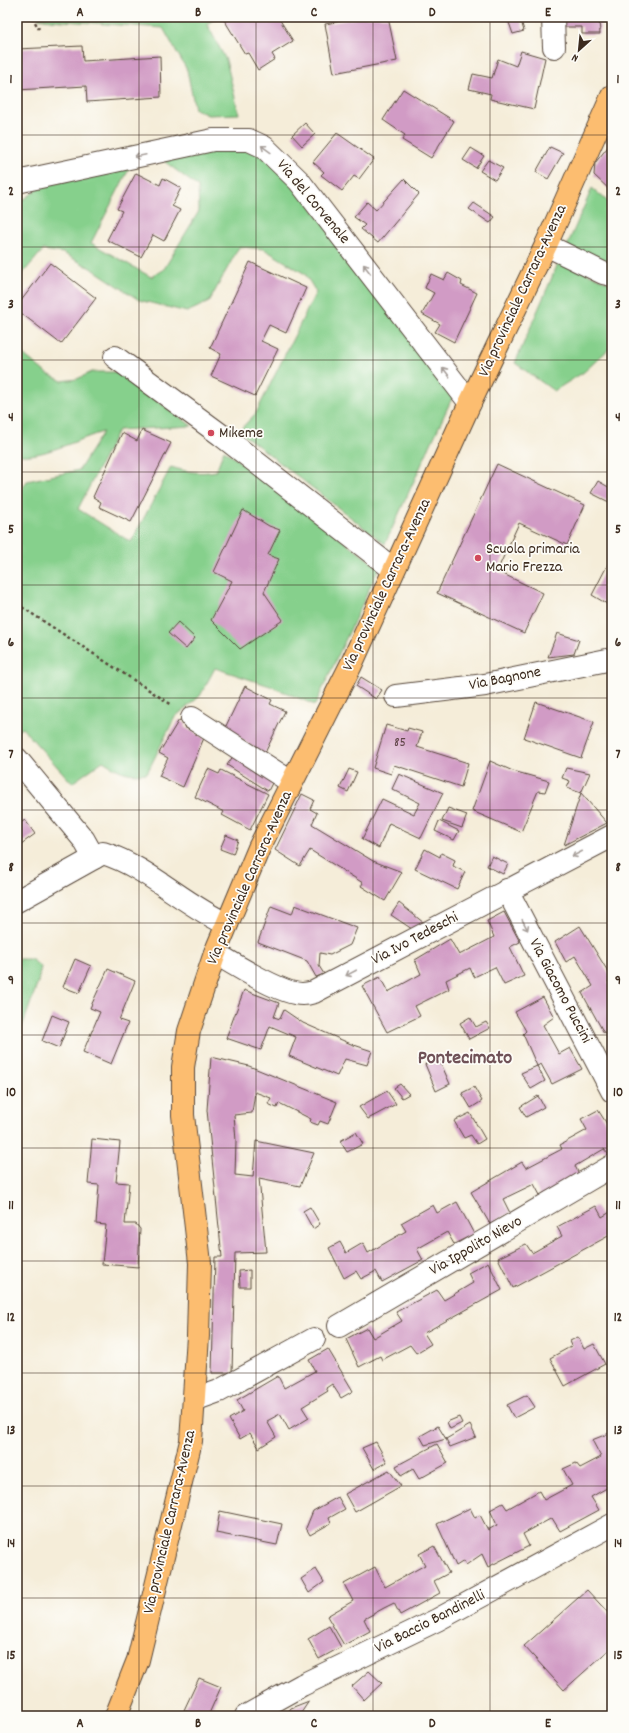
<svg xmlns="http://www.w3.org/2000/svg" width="629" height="1733" viewBox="0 0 629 1733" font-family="Dekko,sans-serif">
<rect width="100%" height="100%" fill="#fdfcf7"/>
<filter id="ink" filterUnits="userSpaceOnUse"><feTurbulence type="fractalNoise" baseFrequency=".025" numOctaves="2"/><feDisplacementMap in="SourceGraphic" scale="8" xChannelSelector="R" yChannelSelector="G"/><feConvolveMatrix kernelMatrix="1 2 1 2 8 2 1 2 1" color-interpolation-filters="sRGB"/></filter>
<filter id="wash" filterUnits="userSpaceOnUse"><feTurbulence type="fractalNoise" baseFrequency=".012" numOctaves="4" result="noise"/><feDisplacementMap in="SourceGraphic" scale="16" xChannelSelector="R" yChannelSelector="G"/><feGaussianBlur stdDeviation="0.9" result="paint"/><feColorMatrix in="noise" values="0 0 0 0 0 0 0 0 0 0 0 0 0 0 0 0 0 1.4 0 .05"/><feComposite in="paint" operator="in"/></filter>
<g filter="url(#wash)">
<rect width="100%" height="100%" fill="#f5edd9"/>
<g fill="#86d08c" stroke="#607d55">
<polygon points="38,17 218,17 207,24 226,60 239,114 208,115 195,109 187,70 163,28 51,20 38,18"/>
<polygon points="232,145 261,155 295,185 453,396 385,544 239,431 256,413 316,292 305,274 264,249 239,247 209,302 187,312 139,300 94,270 63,253 43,250 17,280 17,207 23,200 44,185 130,167 91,243 151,277 164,269 199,211 198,187 164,161"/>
<polygon points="592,188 612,205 612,269 567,246"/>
<polygon points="559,261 612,284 612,346 584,372 554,391 515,363"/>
<path d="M17,349L46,373L62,381L77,379L92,372H116L132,382L192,426L118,430L78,509L131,542L171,467C187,472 199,474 216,471L224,450L379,568L315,705L270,686L215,668L200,696L175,717L147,773C127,776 119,771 103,761L72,783L22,728L17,731V496L27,481L79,470L103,432C83,437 36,461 17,454Z"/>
<polygon points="17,959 31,959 41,967 38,982 17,1042"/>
</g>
<g id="blocks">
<g fill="#d19bc5">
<polygon points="225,17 278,17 293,41 272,54 275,59 258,70 248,53 245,54 223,18"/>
<polygon points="363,17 388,17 397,61 334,73 325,24"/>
<polygon points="507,17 520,17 524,31 513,34"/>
<polygon points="562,17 599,17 600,34 582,34 582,27 562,27"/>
<polygon points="82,46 83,61 160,56 161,97 87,102 86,86 17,90 17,49"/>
<polygon points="521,51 545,58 534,109 490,99 491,94 469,89 473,74 492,78 498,59 516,66"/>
<polygon points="403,89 454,121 431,158 402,140 405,135 383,120"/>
<polygon points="305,123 315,134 302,146 292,135"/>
<polygon points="337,133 374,159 359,179 354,176 342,191 321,175 324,172 313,162"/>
<polygon points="611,143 612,144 612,192 594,175 595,163"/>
<polygon points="550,147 563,153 548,179 536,172"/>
<polygon points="471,148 484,156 476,168 463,160"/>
<polygon points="488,160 503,168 495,180 480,171"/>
<polygon points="136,173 160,185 163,178 181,188 172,206 180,210 164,241 153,235 141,257 107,240 122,211 117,209"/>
<polygon points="404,179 419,194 378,243 361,229 365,225 354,217 367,202 376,210"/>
<polygon points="474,203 495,217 490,223 469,209"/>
<polygon points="250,262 306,288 286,333 269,325 261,341 278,349 255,396 211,376 221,354 210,348"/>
<polygon points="50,263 96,298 61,344 17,310 17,306"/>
<polygon points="448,273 462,281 461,285 477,293 454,342 435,332 440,324 422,314 434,293 425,288 431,274 444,280"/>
<polygon points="142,430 171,443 131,522 99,507 101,502 93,497 122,433 137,441"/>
<polygon points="497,464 585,505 567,545 519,523 497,571 543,593 524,633 437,593"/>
<polygon points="598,481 612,489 612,496 609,502 591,493"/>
<polygon points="243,510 269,526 280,530 268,555 279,559 264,592 283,620 240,649 211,620 232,581 214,572"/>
<polygon points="608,564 612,566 612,607 592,595"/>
<polygon points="178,622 195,638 186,649 168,633"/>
<polygon points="557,633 579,640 574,654 548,657"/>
<polygon points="361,677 382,690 376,699 356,686"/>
<polygon points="245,686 272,700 270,704 285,711 264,755 225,728"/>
<polygon points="536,702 594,722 581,758 524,738"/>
<polygon points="179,720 186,724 184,727 204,738 183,787 159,776 168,758 159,753"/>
<polygon points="386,725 407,731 408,728 422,732 417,747 468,763 461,787 394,765 391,774 373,768"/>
<polygon points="234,755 273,781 268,791 227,765"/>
<polygon points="490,761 513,771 549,781 545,792 538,791 521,832 472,811"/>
<polygon points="566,768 590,773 581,793 567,788 570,781 562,778"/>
<polygon points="208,769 219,774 221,770 268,794 250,830 222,815 224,812 195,797"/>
<polygon points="349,769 357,772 348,792 340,788"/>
<polygon points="399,774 443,793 421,838 389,823 379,848 362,839 382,799 414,814 420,803 392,789"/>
<polygon points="581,793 607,823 564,845"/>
<polygon points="302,794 314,800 310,809 317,813 312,824 373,861 402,872 385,901 361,886 363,883 310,850 300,866 275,850"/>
<polygon points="448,808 467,815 462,828 442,821"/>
<polygon points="25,820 35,834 17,847 17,825"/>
<polygon points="439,821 459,831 454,840 435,831"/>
<polygon points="226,835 238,840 233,854 220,849"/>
<polygon points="425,849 440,857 441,853 455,860 453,866 465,872 457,889 415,869"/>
<polygon points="492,856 508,864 503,874 487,866"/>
<polygon points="399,903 424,923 412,929 391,915"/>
<polygon points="295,905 357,928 350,945 330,955 320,953 319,966 324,974 316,977 307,961 258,942 271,906 292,914"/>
<polygon points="504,912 520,942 510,947 524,976 504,985 495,967 474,977 470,968 446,980 449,989 415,1006 420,1016 387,1032 362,986 380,977 388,992 421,974 415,960 450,939 459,955 494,937 487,921"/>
<polygon points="580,926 612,978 608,981 612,988 612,1028 604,1033 582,993 593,986 575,956 566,962 555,942"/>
<polygon points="75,959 91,966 79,993 63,987"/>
<polygon points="108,969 135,981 119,1020 128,1023 111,1064 83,1052 100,1012 90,1008"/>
<polygon points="244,990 279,1003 274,1017 280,1019 284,1010 303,1023 351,1044 372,1051 367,1065 345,1059 337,1076 289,1056 296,1037 270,1026 261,1050 226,1038"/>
<polygon points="543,997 554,1017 543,1025 559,1054 570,1048 582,1069 552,1084 541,1064 537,1066 523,1034 526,1031 515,1012"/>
<polygon points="52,1015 69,1022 59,1048 42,1041"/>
<polygon points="470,1017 476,1027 486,1022 490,1028 469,1039 460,1023"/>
<polygon points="211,1057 249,1066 337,1102 328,1124 320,1121 318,1125 310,1122 311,1119 279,1103 277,1108 268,1104 271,1098 255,1092 252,1113 234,1115 236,1141 235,1175 253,1177 256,1141 314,1153 300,1186 259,1178 266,1252 235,1253 232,1373 212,1373 215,1257 222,1257 207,1110"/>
<polygon points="439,1059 450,1084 436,1091 425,1064"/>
<polygon points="537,1066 545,1081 531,1089 521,1073"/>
<polygon points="400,1084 409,1094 402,1098 394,1088"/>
<polygon points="474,1087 482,1101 471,1108 462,1093"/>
<polygon points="387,1091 396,1104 368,1119 359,1107"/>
<polygon points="538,1096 544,1107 526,1117 520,1107"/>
<polygon points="598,1110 607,1124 612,1122 612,1159 604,1149 575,1166 580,1176 541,1197 534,1184 503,1199 510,1213 490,1224 471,1192 522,1162 526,1168 562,1149 560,1145 587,1130 581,1119"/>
<polygon points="470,1113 485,1139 477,1144 471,1135 464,1138 454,1121"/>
<polygon points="356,1132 363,1144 347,1152 340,1141"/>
<polygon points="92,1139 120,1142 116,1182 129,1183 125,1224 136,1224 140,1229 138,1267 102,1264 106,1225 96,1224 99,1185 88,1184"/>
<polygon points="457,1202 474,1234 454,1244 447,1232 417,1249 423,1260 382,1282 376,1271 361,1279 356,1271 344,1278 329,1248 340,1242 346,1253 363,1243 368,1253 406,1231 401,1223 433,1205 437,1213"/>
<polygon points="596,1206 602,1217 612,1211 612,1234 513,1288 498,1258 526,1244 532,1253 562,1236 557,1227"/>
<polygon points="310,1207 320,1224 313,1229 303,1211"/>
<polygon points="488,1262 502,1290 424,1333 431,1344 416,1353 410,1345 382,1360 380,1356 359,1367 346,1339 367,1328 373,1338 402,1321 396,1312 437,1290 444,1300 473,1283 468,1273"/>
<polygon points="250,1270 250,1287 240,1287 239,1271"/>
<polygon points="578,1337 584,1349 594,1344 605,1364 565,1386 550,1358 572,1346 570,1341"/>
<polygon points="328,1349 353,1391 341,1398 332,1384 326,1388 328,1391 302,1407 309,1418 289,1430 280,1414 267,1421 276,1437 259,1448 250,1433 240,1439 229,1419 243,1411 237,1400 278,1376 284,1388 315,1371 309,1360"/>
<polygon points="527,1395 535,1407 514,1418 507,1405"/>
<polygon points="459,1417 462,1423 450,1429 447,1422"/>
<polygon points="470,1425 476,1437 450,1447 446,1439 425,1445 420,1436 438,1426 446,1439"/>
<polygon points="612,1432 612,1485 591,1497 599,1510 560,1531 552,1518 523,1534 529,1546 488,1567 482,1554 466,1565 464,1561 456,1566 437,1524 470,1508 475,1518 480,1515 488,1530 497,1525 490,1510 503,1503 507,1509 539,1491 544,1500 572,1485 563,1469 576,1463 580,1468 601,1457 592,1440"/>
<polygon points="376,1442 387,1462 374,1469 362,1448"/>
<polygon points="437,1444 448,1463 419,1479 413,1469 401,1476 396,1466"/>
<polygon points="389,1470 401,1486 355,1512 345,1494"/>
<polygon points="338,1497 345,1509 329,1518 331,1523 310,1535 306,1528 313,1511"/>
<polygon points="220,1511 282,1524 277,1545 216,1533"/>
<polygon points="434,1546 449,1573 434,1581 440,1593 400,1615 394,1603 384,1608 364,1619 370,1631 344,1645 327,1616 353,1601 344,1584 375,1567 385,1587 425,1565 419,1554"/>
<polygon points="316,1569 324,1582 309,1593 301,1579"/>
<polygon points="587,1590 612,1617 612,1647 564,1690 524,1646"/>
<polygon points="329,1626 341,1647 319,1659 308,1639"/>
<polygon points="369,1671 382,1683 364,1700 352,1686"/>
<polygon points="199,1678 221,1687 208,1716 197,1716 184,1710"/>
<polygon points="309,1701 299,1716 285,1716 291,1708"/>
<polygon points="391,1712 397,1716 388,1716"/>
</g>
</g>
</g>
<g filter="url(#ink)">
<use href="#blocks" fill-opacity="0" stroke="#57473a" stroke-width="1"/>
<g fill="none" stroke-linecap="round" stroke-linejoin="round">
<defs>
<g id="minor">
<polyline points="553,17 554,47"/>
<polyline points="17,182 213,140 249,140 264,147 299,181 470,403"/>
<polyline points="546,245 603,273 612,275"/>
<polyline points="115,357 221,435 393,569"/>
<polyline points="396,696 485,685 612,659"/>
<polyline points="192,718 291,782"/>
<polyline points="17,759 84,840 94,858"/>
<polyline points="507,890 612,1091"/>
<path d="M17,901L103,853C148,867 184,905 227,924"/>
<path d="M215,953C235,965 281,994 302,994C306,994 311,993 314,992L612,836"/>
<polyline points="339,1326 612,1166"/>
<polyline points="194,1400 219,1391 314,1339"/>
<polyline points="246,1716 302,1685 437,1620 612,1525"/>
</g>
<polyline id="major" points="116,1716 138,1660 191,1441 198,1336 200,1263 183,1115 183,1067 189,1031 215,953 259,848 351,665 470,403 546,245 612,96"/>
</defs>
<use href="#minor" stroke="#57473a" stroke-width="24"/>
<use href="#major" stroke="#57473a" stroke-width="24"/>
<g stroke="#57473a" stroke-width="2.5" stroke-dasharray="3 3" stroke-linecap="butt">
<polyline points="32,17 39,29"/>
<polyline points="17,604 172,705"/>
</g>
<use href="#minor" stroke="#fff" stroke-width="22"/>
<use href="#major" stroke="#fcbd6f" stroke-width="22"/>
</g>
<defs><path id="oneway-shaft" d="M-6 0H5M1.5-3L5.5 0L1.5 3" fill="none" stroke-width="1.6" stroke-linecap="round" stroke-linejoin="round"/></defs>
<g stroke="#a79f9a">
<use href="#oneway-shaft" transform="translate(266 149) rotate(-144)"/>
<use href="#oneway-shaft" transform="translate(140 156) rotate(168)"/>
<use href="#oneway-shaft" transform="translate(367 269) rotate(-127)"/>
<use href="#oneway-shaft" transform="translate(446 372) rotate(-127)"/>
<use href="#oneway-shaft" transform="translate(577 854) rotate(153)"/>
<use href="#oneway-shaft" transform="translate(525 925) rotate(62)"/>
<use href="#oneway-shaft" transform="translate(351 973) rotate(152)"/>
</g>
</g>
<path fill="none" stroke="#3b2a1e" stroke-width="1" stroke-opacity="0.55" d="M139,17V1716M256,17V1716M373,17V1716M490,17V1716M17,135H612M17,247H612M17,360H612M17,472H612M17,585H612M17,698H612M17,810H612M17,923H612M17,1035H612M17,1148H612M17,1261H612M17,1373H612M17,1486H612M17,1598H612"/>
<g fill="#d1495b" stroke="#fdfcf7" stroke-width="1.5">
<circle cx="211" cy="433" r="4"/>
<circle cx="478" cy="558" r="4"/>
</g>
<g text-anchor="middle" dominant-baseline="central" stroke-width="3.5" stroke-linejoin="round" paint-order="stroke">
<g font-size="14" fill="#604648">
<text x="400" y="743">85</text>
</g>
<g font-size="16" fill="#3b2a1e" stroke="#fdfcf7">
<text transform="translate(313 202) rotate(50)">Via del Corvenale</text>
<text transform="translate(523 291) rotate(-65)">Via provinciale Carrara-Avenza</text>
<text transform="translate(387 585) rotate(-65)">Via provinciale Carrara-Avenza</text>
<text transform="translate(505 679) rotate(-11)">Via Bagnone</text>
<text transform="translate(250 878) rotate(-66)">Via provinciale Carrara-Avenza</text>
<text transform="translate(415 939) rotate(-28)">Via Ivo Tedeschi</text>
<text transform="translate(560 991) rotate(62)">Via Giacomo Puccini</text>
<text transform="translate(476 1246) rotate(-30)">Via Ippolito Nievo</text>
<text transform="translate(170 1522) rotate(-77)">Via provinciale Carrara-Avenza</text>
<text transform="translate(430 1622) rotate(-27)">Via Baccio Bandinelli</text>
</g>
<g font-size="16" fill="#3b2a1e" stroke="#fdfcf7" text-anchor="start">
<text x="219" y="433">Mikeme</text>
<text x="486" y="549">Scuola primaria<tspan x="486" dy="18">Mario Frezza</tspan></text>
</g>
<g font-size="20" font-weight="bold" fill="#705258" stroke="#fdfcf7">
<text x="465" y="1059">Pontecimato</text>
</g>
</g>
<rect width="629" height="1733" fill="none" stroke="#fdfcf7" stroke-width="44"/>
<g transform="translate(579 50) rotate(207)" stroke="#fdfcf7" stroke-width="3" paint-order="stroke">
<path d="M0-3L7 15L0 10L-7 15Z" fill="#3b2a1e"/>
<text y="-6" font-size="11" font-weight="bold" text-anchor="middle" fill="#3b2a1e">N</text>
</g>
<rect x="22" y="22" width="585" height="1689" fill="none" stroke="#3b2a1e" stroke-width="1.5"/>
<g font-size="13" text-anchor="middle" font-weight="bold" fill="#3b2a1e">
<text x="80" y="16">A</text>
<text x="198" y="16">B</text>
<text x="314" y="16">C</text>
<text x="432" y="16">D</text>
<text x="548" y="16">E</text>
<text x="11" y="83">1</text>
<text x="618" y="83">1</text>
<text x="11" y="195">2</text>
<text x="618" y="195">2</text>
<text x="11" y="308">3</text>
<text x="618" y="308">3</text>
<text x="11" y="421">4</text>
<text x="618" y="421">4</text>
<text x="11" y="533">5</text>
<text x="618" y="533">5</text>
<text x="11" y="646">6</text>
<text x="618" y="646">6</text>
<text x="11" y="758">7</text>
<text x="618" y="758">7</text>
<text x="11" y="871">8</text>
<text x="618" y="871">8</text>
<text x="11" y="984">9</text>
<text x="618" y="984">9</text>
<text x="11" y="1096">10</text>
<text x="618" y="1096">10</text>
<text x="11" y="1209">11</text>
<text x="618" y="1209">11</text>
<text x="11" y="1321">12</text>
<text x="618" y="1321">12</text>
<text x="11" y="1434">13</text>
<text x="618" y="1434">13</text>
<text x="11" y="1547">14</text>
<text x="618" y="1547">14</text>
<text x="11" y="1659">15</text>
<text x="618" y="1659">15</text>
<text x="80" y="1727">A</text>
<text x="198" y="1727">B</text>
<text x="314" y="1727">C</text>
<text x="432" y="1727">D</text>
<text x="548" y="1727">E</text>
</g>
</svg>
